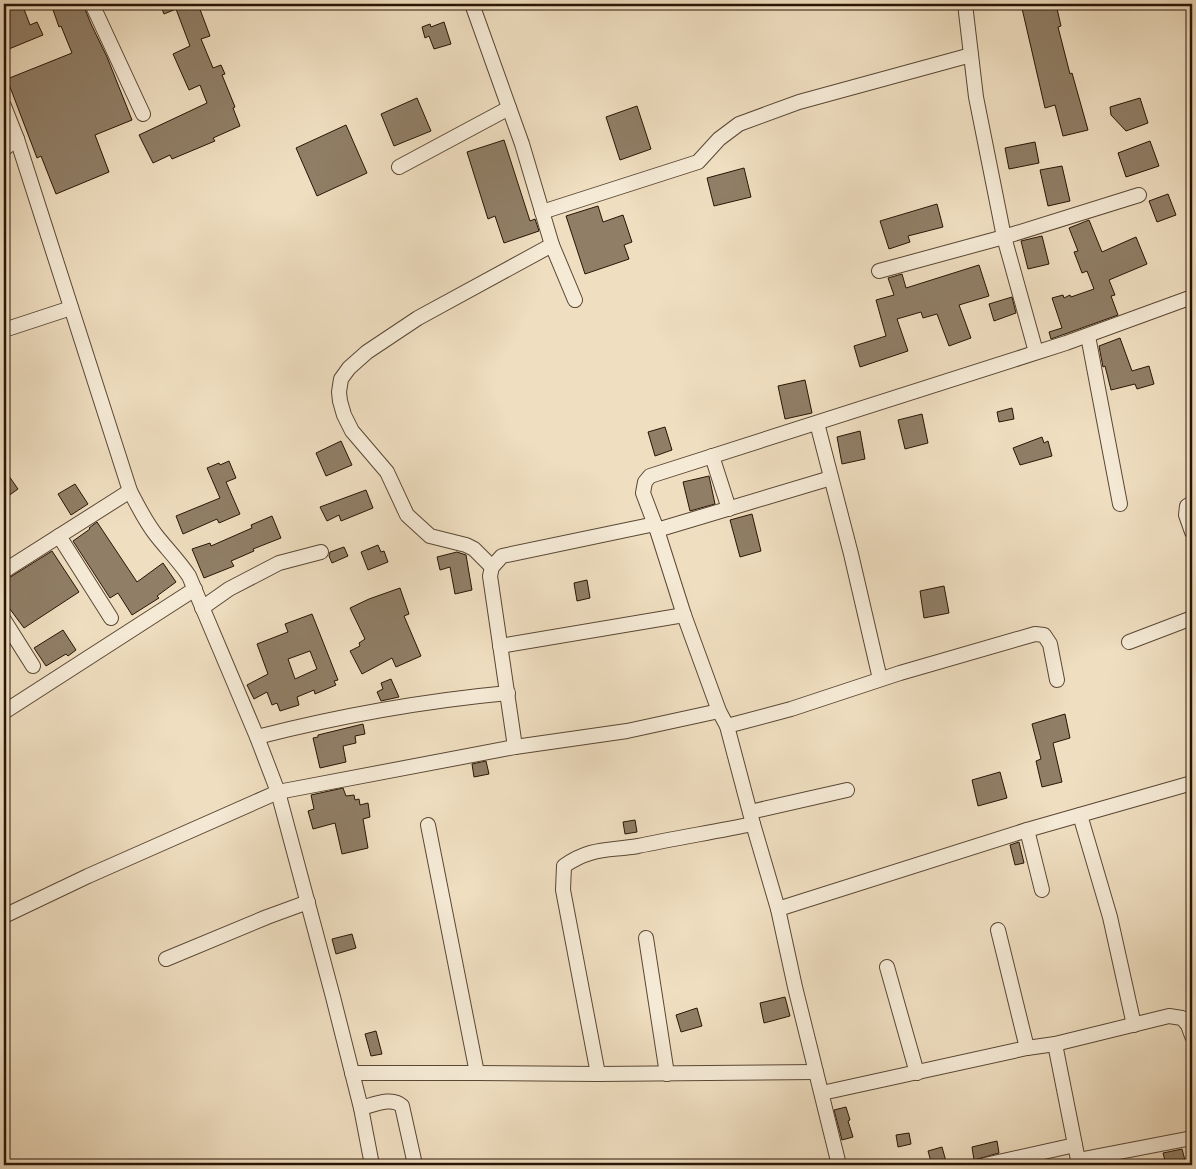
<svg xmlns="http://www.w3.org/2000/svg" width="1196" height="1169" viewBox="0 0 1196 1169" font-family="'IM FELL French Canon',serif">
<rect width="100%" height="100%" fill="#efdec0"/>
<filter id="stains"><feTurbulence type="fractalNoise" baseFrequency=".004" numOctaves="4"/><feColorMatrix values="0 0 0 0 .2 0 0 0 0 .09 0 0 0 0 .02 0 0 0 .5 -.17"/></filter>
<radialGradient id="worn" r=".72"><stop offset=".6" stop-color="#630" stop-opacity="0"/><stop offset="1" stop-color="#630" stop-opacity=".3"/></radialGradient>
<g fill="#907e66" stroke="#291505" fill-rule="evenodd">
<polygon points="19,4 22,4 30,25 37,22 43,35 4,51 4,10"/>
<polygon points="51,4 83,4 91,24 107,57 132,120 95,135 109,172 56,194 41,156 37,158 7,79 72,53 61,26 59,27"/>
<polygon points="160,4 198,4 210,36 201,39 213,68 221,65 225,74 222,75 235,107 233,108 240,126 213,138 215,141 172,159 170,155 153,163 139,135 207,103 200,85 189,90 173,54 190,46 176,9 164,14"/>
<polygon points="1021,4 1056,4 1061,26 1058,27 1070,74 1072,73 1088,130 1063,136 1055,105 1045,108"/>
<polygon points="444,22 451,44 434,49 429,36 425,38 422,27 430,24 431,27"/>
<polygon points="417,98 431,131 394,146 381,114"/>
<polygon points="1140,98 1148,123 1126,131 1111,115 1110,107"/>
<polygon points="637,106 651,149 620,160 606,117"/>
<polygon points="346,125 367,173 317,196 296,148"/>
<polygon points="504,140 530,221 535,219 539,231 504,243 495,216 488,219 467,152"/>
<polygon points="1150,141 1159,166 1126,177 1118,153"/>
<polygon points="1035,142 1039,163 1009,169 1005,148"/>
<polygon points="1062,166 1070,201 1048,206 1040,170"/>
<polygon points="744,168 751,197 714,206 707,178"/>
<polygon points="1168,194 1176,215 1157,222 1149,201"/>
<polygon points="937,204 943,227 908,236 910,242 889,249 880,221"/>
<polygon points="598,206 603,222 623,215 632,242 624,245 629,259 585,274 566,216"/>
<polygon points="1089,220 1102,252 1136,237 1147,264 1109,280 1115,295 1111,296 1118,315 1051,339 1049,332 1062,328 1052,298 1063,295 1064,298 1070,295 1071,297 1094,289 1087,271 1082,273 1074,252 1078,251 1069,228"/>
<polygon points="1042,236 1049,264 1028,269 1021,241"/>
<polygon points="979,265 989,296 959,305 971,338 949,346 937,314 923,318 921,312 897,319 908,351 860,367 854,346 886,336 876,300 894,295 888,278 902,274 906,288"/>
<polygon points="1012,297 1016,313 994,321 989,304"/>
<polygon points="1120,338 1132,371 1149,366 1154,384 1137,389 1135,384 1111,390 1105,366 1103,367 1099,346"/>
<polygon points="805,380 812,413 785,419 778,386"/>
<polygon points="1012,408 1014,419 999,422 997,412"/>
<polygon points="922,414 928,443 905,449 898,420"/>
<polygon points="665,427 672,450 655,456 648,432"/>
<polygon points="860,431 865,459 842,464 837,437"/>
<polygon points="1042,437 1044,443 1048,441 1052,456 1020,465 1013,448"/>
<polygon points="341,441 352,465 326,476 316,453"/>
<polygon points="229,461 236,478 226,482 240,514 219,523 217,519 183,534 176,516 220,498 207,468 219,463 220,465"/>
<polygon points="4,469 18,489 4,499"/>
<polygon points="709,476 715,504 690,511 683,482"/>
<polygon points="75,484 88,504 71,515 58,494"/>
<polygon points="366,490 373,508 341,521 339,515 327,521 320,507"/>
<polygon points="752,514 761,551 740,557 730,520"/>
<polygon points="272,516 281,538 253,549 254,551 231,561 234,566 204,578 192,549 210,543 211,546 252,528 251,525"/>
<polygon points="97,522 137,582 163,563 176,582 157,596 159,598 132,615 118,593 110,598 73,541 90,529 89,528"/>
<polygon points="378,545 381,552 384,551 388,562 368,570 361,552"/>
<polygon points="344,547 348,556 332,563 329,556 330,552"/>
<polygon points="52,551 79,592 24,628 4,601 4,581"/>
<polygon points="457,552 466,555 472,590 455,594 450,567 440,570 437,557"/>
<polygon points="587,580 590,598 577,601 574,583"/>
<polygon points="944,586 949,613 924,618 920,591"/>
<polygon points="400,588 409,614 404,616 421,656 396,667 392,658 362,674 350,651 360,646 359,643 365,639 350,608 369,599"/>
<path d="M312,614L338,680L334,681L336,685L315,694L314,690L297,697L299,705L280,711L277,703L272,705L267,692L254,699L247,685L268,674L257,644L288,632L285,624ZM310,651L317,669L295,679L288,659Z"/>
<polygon points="63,630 76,650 68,656 66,654 46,666 34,648"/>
<polygon points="391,679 399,697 381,701 377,692 383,689 381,683"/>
<polygon points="1065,714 1070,738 1053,743 1062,782 1042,787 1036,761 1041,759 1032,724"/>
<polygon points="363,724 365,734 355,736 356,743 343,746 346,762 320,768 313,738 318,737 318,735"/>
<polygon points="486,761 489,774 474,777 472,764"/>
<polygon points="1000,772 1007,798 978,806 972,780"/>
<polygon points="343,788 346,796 354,795 355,800 359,799 360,805 368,803 370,817 363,819 368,848 342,854 335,823 313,829 308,811 314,809 311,795"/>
<polygon points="635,820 637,832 625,834 623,822"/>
<polygon points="1019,842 1024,863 1015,865 1010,845"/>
<polygon points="352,934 356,948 336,954 332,939"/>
<polygon points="785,997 790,1016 764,1023 760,1003"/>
<polygon points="697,1008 702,1026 681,1032 676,1015"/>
<polygon points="376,1031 382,1054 371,1056 365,1034"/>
<polygon points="846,1107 850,1120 848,1121 853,1137 842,1140 834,1110"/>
<polygon points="909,1133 911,1144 898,1147 896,1135"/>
<polygon points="997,1141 999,1153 974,1160 972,1147"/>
<polygon points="942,1147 947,1165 932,1165 928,1151"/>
<polygon points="1182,1149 1186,1164 1166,1165 1163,1153"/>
</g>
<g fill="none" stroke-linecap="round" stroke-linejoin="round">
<defs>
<g id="minor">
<polyline points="92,4 143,114"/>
<polyline points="472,4 522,144 552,245 575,300"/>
<polyline points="965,4 976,97 1004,237 1036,352"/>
<path d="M4,106L17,139L130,491C138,506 145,521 156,535C167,549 179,561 189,576L257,737L278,792L333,997L361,1108L372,1165"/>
<polyline points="4,149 17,139"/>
<polyline points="399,167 509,108"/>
<polyline points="542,212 698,162 719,139 739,124 799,102 971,55"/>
<polyline points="879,271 1004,237 1139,195"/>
<polyline points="4,330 71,308"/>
<polyline points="1088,336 1120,504"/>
<polyline points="817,423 851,554 880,679"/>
<polyline points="712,456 729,509"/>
<polyline points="1192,503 1187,506 1186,515 1192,532"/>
<polyline points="657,530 831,478"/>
<polyline points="59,536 111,618"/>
<polyline points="492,567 474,549 466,545 430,536 407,515 387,472 352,431 344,415 340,401 339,392 341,379 349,368 367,352 418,318 552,245"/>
<polyline points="4,571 130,491"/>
<polyline points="202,608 229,589 279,563 321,552"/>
<polyline points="4,620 33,666"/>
<polyline points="1129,642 1192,618"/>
<polyline points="500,646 684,615"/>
<polyline points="4,712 195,589"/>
<polyline points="727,726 791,709 900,673 1035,634 1044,635 1050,644 1057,680"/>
<path d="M257,737C339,716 423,701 508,693"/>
<polyline points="515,747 490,576 492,567 502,556 655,524"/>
<polyline points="750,812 847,790"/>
<polyline points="1080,815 1110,917 1134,1025"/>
<polyline points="428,825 477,1073"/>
<polyline points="1027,830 1042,890"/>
<polyline points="778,909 1027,830 1192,783"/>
<polyline points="4,916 88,876 278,792 515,747 627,731 719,711"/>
<polyline points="998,930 1027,1048"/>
<polyline points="646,938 667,1074"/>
<polyline points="166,959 267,917 308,902"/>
<polyline points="887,967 917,1073"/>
<polyline points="1055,1044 1079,1165"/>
<polyline points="352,1073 477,1073 598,1074 816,1072"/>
<path d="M598,1074L563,890L564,866C591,847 608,851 638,846C676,838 714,832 753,824"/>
<polyline points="822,1093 1027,1048 1055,1044 1169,1016 1182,1018 1188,1025 1192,1036"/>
<path d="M361,1108C373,1105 392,1096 402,1106L414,1160"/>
<polyline points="1078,1160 1192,1138"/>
<polyline points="839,1165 795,987 778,909 753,824 727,726 719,711 684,615 657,530 643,493 645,482 650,476 1066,343 1192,297"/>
<polyline points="985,1165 1075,1145"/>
</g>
</defs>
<use href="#minor" stroke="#5a4734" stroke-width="16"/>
<use href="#minor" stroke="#f5ead6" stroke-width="14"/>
</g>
<rect width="1196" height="1169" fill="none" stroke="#efdec0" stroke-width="20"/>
<rect x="5" y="5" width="1186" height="1159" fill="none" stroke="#291505" stroke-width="2.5"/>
<rect x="10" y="10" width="1176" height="1149" fill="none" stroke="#291505"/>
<rect width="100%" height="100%" filter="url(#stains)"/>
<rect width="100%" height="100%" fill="url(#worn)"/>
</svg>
